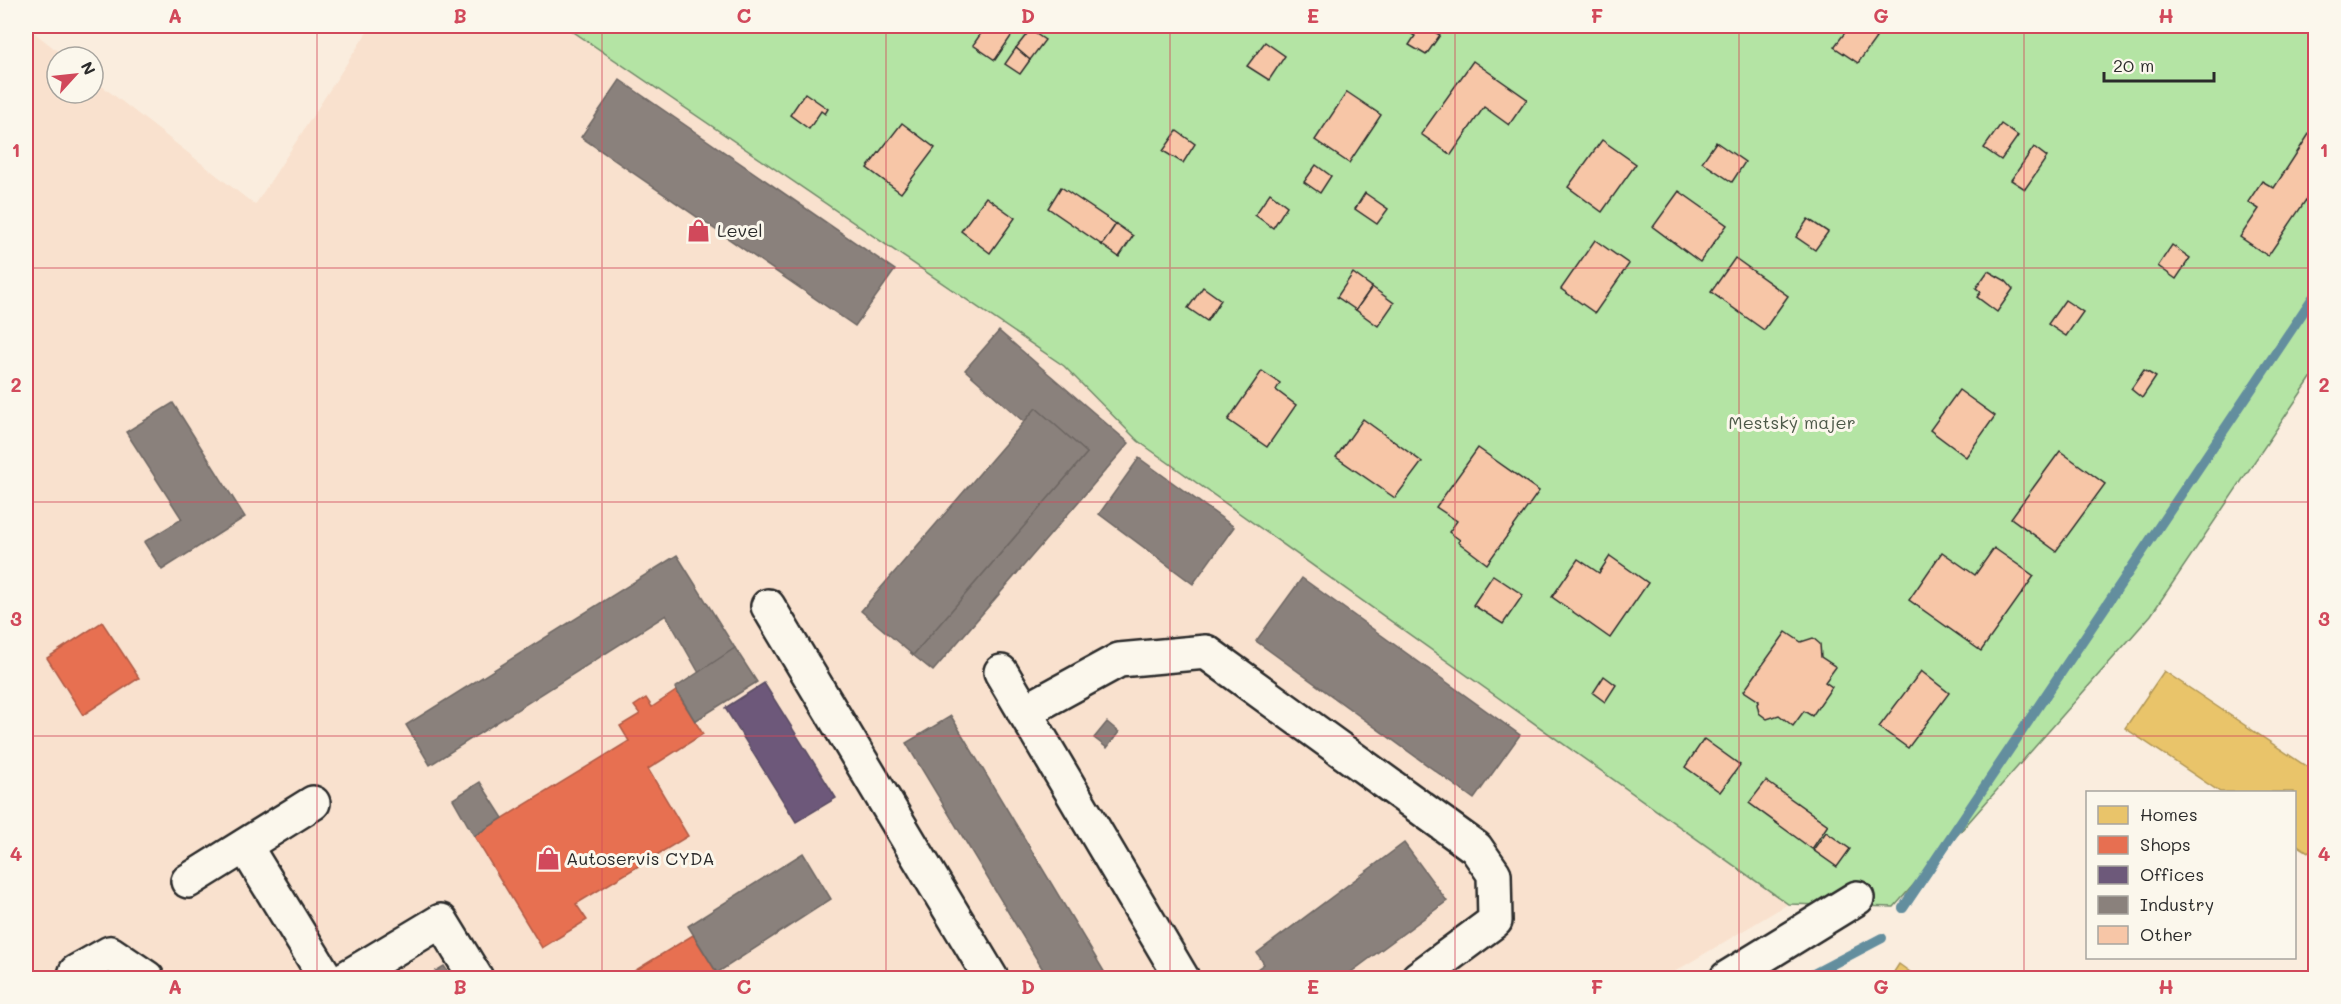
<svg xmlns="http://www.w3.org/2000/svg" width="2341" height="1004" viewBox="0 0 2341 1004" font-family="Mali,sans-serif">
<rect width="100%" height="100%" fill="#faedde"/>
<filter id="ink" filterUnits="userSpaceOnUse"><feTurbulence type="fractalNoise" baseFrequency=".0167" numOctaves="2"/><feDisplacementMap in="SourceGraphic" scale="12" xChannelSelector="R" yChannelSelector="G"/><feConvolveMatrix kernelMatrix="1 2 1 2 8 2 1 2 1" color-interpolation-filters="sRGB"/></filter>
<g filter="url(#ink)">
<polygon fill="#f9e1ce" points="26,26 65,57 57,57 57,93 93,93 93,79 255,205 371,26 565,26 1064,366 1138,441 1788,904 1664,978 26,978"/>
<polygon fill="#b4e4a4" stroke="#708868" stroke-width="1.5" points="565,26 2315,26 2315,372 2151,615 1894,907 1788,904 1138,441 1064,366"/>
<g fill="#e9c46a" stroke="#b09657" stroke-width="1.5">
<polygon points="2164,671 2316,773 2316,857 2294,843 2294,792 2220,792 2125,728"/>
<polygon points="1899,964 1917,977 1916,978 1890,978"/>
</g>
<g fill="#e76f51" stroke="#af5b46" stroke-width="1.5">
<polygon points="102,622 139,678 83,715 47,658"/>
<polygon points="676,691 703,734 648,769 688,836 576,904 587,920 542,948 474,836 629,741 620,726 640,714 634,706 646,698 652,707"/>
<polygon points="693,935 720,978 623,978"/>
</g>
<polygon fill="#6d597a" stroke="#594b62" stroke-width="1.5" points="764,683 836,798 796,822 725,708"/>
<g fill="#8a817c" stroke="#6e6764" stroke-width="1.5">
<polygon points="620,80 895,270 855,326 581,137"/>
<polygon points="999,331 1129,443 933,671 913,655 1087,453 1036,408 1024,422 965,370"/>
<polygon points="173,403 245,517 162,570 144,542 182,519 126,432"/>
<polygon points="1036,408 1087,453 913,655 861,611"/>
<polygon points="1139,458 1234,527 1193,584 1099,514"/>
<polygon points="677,555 735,648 699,673 666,615 430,765 406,725"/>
<polygon points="1302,578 1520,735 1474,799 1256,641"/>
<polygon points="735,648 757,682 695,721 675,688"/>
<polygon points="951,716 1108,978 1048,978 906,743"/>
<polygon points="1107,722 1119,732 1107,748 1094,738"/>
<polygon points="480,782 503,818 474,836 453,799"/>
<polygon points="1404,843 1447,901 1343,978 1244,978 1264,964 1257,953"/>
<polygon points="803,853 831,899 717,973 688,926"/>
<polygon points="444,966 452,978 424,978"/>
</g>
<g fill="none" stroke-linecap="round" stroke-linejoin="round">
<g stroke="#638e9e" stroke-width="10">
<polyline points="1903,908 2316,293"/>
<polyline points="1806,978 1882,938"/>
</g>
</g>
<g fill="#f7c6a7" stroke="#2b2b2b" stroke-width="1.5">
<polygon points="653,26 670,26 665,33"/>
<polygon points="986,26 1018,26 995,60 973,45"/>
<polygon points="1410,26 1438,26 1434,32 1440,35 1426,55 1409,45 1415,36 1407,31"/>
<polygon points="1850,26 1859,26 1876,38 1858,63 1834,47"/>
<polygon points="1030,30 1045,40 1030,60 1016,48"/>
<polygon points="1265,42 1285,56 1269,80 1247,66"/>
<polygon points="1016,48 1030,60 1020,74 1005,64"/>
<polygon points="1473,61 1527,99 1509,125 1484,107 1451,155 1421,134"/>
<polygon points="1347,92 1381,115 1349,163 1315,140"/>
<polygon points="805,93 828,109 825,114 821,111 809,129 790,115"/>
<polygon points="902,123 935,148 901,193 867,168"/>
<polygon points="2001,124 2018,136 2001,160 1984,148"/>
<polygon points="1177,131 1195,144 1183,163 1163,151"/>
<polygon points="2309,134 2316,138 2316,185 2268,256 2240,237 2259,209 2248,202 2262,181 2274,188"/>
<polygon points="1602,140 1636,164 1602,212 1568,187"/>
<polygon points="1716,142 1745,162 1732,182 1702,162"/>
<polygon points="2034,147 2047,157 2025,189 2011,180"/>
<polygon points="1316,165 1331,176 1320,193 1304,182"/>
<polygon points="1061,187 1116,224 1102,245 1048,208"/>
<polygon points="1679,191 1727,225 1700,262 1653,227"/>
<polygon points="1270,193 1287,206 1273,228 1255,215"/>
<polygon points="1365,193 1388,209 1377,224 1355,209"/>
<polygon points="986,197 1015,218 990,253 961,231"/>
<polygon points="1808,219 1828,232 1815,250 1796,237"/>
<polygon points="1116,224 1133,236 1119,257 1102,245"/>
<polygon points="1595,240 1629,264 1595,313 1561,289"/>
<polygon points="2172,245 2190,258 2176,279 2158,266"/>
<polygon points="1735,258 1788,296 1764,330 1711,292"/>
<polygon points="1988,271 2006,281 2013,289 1997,312 1977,297 1981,292 1976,288"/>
<polygon points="1353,273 1372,287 1356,310 1337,297"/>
<polygon points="1203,287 1221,300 1207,321 1188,308"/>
<polygon points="1372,287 1394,303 1378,326 1356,310"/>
<polygon points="2065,300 2083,312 2066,336 2048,324"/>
<polygon points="2144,370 2156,377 2142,398 2131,389"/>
<polygon points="1262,371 1280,383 1276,390 1296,405 1267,447 1228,420"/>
<polygon points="1959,390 1995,416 1966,457 1930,430"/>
<polygon points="1363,419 1422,462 1395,498 1336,457"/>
<polygon points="1478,448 1539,491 1487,564 1458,542 1460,540 1449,532 1457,521 1436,507"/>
<polygon points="2060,451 2105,484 2056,551 2011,518"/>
<polygon points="1994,548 2034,576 1981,651 1909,600 1942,552 1975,575"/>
<polygon points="1610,556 1648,583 1610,638 1552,597 1578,559 1599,573"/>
<polygon points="1493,575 1523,595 1503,624 1473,605"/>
<polygon points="1786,632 1801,642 1813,638 1820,644 1821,657 1836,667 1825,682 1832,687 1812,716 1804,711 1793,726 1779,715 1767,719 1759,713 1757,704 1759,701 1744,691"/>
<polygon points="1921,671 1949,693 1908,748 1879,727"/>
<polygon points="1604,676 1616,685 1605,702 1593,693"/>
<polygon points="1704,739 1740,765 1720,792 1685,767"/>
<polygon points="1766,781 1828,825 1812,849 1749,803"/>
<polygon points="1826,832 1850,849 1837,867 1813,850"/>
</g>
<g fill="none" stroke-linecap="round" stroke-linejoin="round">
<defs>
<g id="minor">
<polyline points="768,606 991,978"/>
<polyline points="1001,672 1182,978"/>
<polyline points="1024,712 1119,660 1206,652 1476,848 1494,874 1495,921 1418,978"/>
<polyline points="245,846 326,978"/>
<polyline points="188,881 313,803"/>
<polyline points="74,978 76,972 110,953 147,978"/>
<polyline points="346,978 441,921 476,978"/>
<polyline points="1727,978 1857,898"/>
</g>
</defs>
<use href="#minor" stroke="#2b2b2b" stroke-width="38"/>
<use href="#minor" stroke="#fbf7ec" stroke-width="33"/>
</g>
</g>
<path fill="none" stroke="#d1495b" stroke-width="1.5" stroke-opacity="0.55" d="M317,26V978M602,26V978M886,26V978M1170,26V978M1455,26V978M1739,26V978M2024,26V978M26,268H2316M26,502H2316M26,736H2316"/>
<defs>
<symbol id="shop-bare" viewBox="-9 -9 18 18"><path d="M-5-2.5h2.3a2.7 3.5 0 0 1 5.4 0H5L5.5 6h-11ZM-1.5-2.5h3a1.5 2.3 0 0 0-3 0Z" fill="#d1495b" stroke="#fbf7ec" stroke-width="2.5" paint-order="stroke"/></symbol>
</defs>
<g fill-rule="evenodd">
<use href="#shop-bare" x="682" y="214" width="33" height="33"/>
<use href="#shop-bare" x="532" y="842" width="33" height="33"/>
</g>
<g text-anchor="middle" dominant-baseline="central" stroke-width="6" stroke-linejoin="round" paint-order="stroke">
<g font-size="18" fill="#2b2b2b" stroke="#fbf7ec" text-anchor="start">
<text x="717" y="230">Level</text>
<text x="566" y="858">Autoservis CYDA</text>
</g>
<g font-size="18" fill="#4d5949" stroke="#fbf7ec">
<text x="1792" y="422">Mestský majer</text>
</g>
</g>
<rect width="2341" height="1004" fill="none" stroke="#fbf7ec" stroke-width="66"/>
<rect x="2086" y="791" width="210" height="168" fill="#fbf7ec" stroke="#a8a59f" stroke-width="1.5"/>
<rect x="2098" y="806" width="30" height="18" fill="#e9c46a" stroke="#a8a59f" stroke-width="1.5"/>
<text x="2140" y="821" font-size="18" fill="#2b2b2b">Homes</text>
<rect x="2098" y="836" width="30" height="18" fill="#e76f51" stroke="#a8a59f" stroke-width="1.5"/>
<text x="2140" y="851" font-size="18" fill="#2b2b2b">Shops</text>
<rect x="2098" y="866" width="30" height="18" fill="#6d597a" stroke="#a8a59f" stroke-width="1.5"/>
<text x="2140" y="881" font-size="18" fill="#2b2b2b">Offices</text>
<rect x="2098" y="896" width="30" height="18" fill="#8a817c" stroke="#a8a59f" stroke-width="1.5"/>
<text x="2140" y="911" font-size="18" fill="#2b2b2b">Industry</text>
<rect x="2098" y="926" width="30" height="18" fill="#f7c6a7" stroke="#a8a59f" stroke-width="1.5"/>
<text x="2140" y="941" font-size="18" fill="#2b2b2b">Other</text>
<g transform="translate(75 75) rotate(63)"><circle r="28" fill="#fbf7ec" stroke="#a8a59f" stroke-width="1.5"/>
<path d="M0-4.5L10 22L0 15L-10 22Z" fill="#d1495b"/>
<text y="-9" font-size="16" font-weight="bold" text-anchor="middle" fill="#2b2b2b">N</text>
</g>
<path d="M2104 72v9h110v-9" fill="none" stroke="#2b2b2b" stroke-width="3"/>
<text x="2113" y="72" font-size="18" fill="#2b2b2b" stroke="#fbf7ec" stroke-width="4.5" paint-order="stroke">20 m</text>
<rect x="33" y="33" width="2275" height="938" fill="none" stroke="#d1495b" stroke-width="2"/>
<g font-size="20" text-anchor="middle" font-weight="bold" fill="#d1495b">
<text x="175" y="23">A</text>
<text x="460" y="23">B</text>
<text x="744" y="23">C</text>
<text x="1028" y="23">D</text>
<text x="1313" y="23">E</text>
<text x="1597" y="23">F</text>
<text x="1881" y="23">G</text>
<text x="2166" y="23">H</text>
<text x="16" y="157">1</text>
<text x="2324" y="157">1</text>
<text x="16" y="392">2</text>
<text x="2324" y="392">2</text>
<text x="16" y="626">3</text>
<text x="2324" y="626">3</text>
<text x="16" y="861">4</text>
<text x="2324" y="861">4</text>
<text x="175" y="994">A</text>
<text x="460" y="994">B</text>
<text x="744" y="994">C</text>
<text x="1028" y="994">D</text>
<text x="1313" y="994">E</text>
<text x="1597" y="994">F</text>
<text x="1881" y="994">G</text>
<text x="2166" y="994">H</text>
</g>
</svg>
